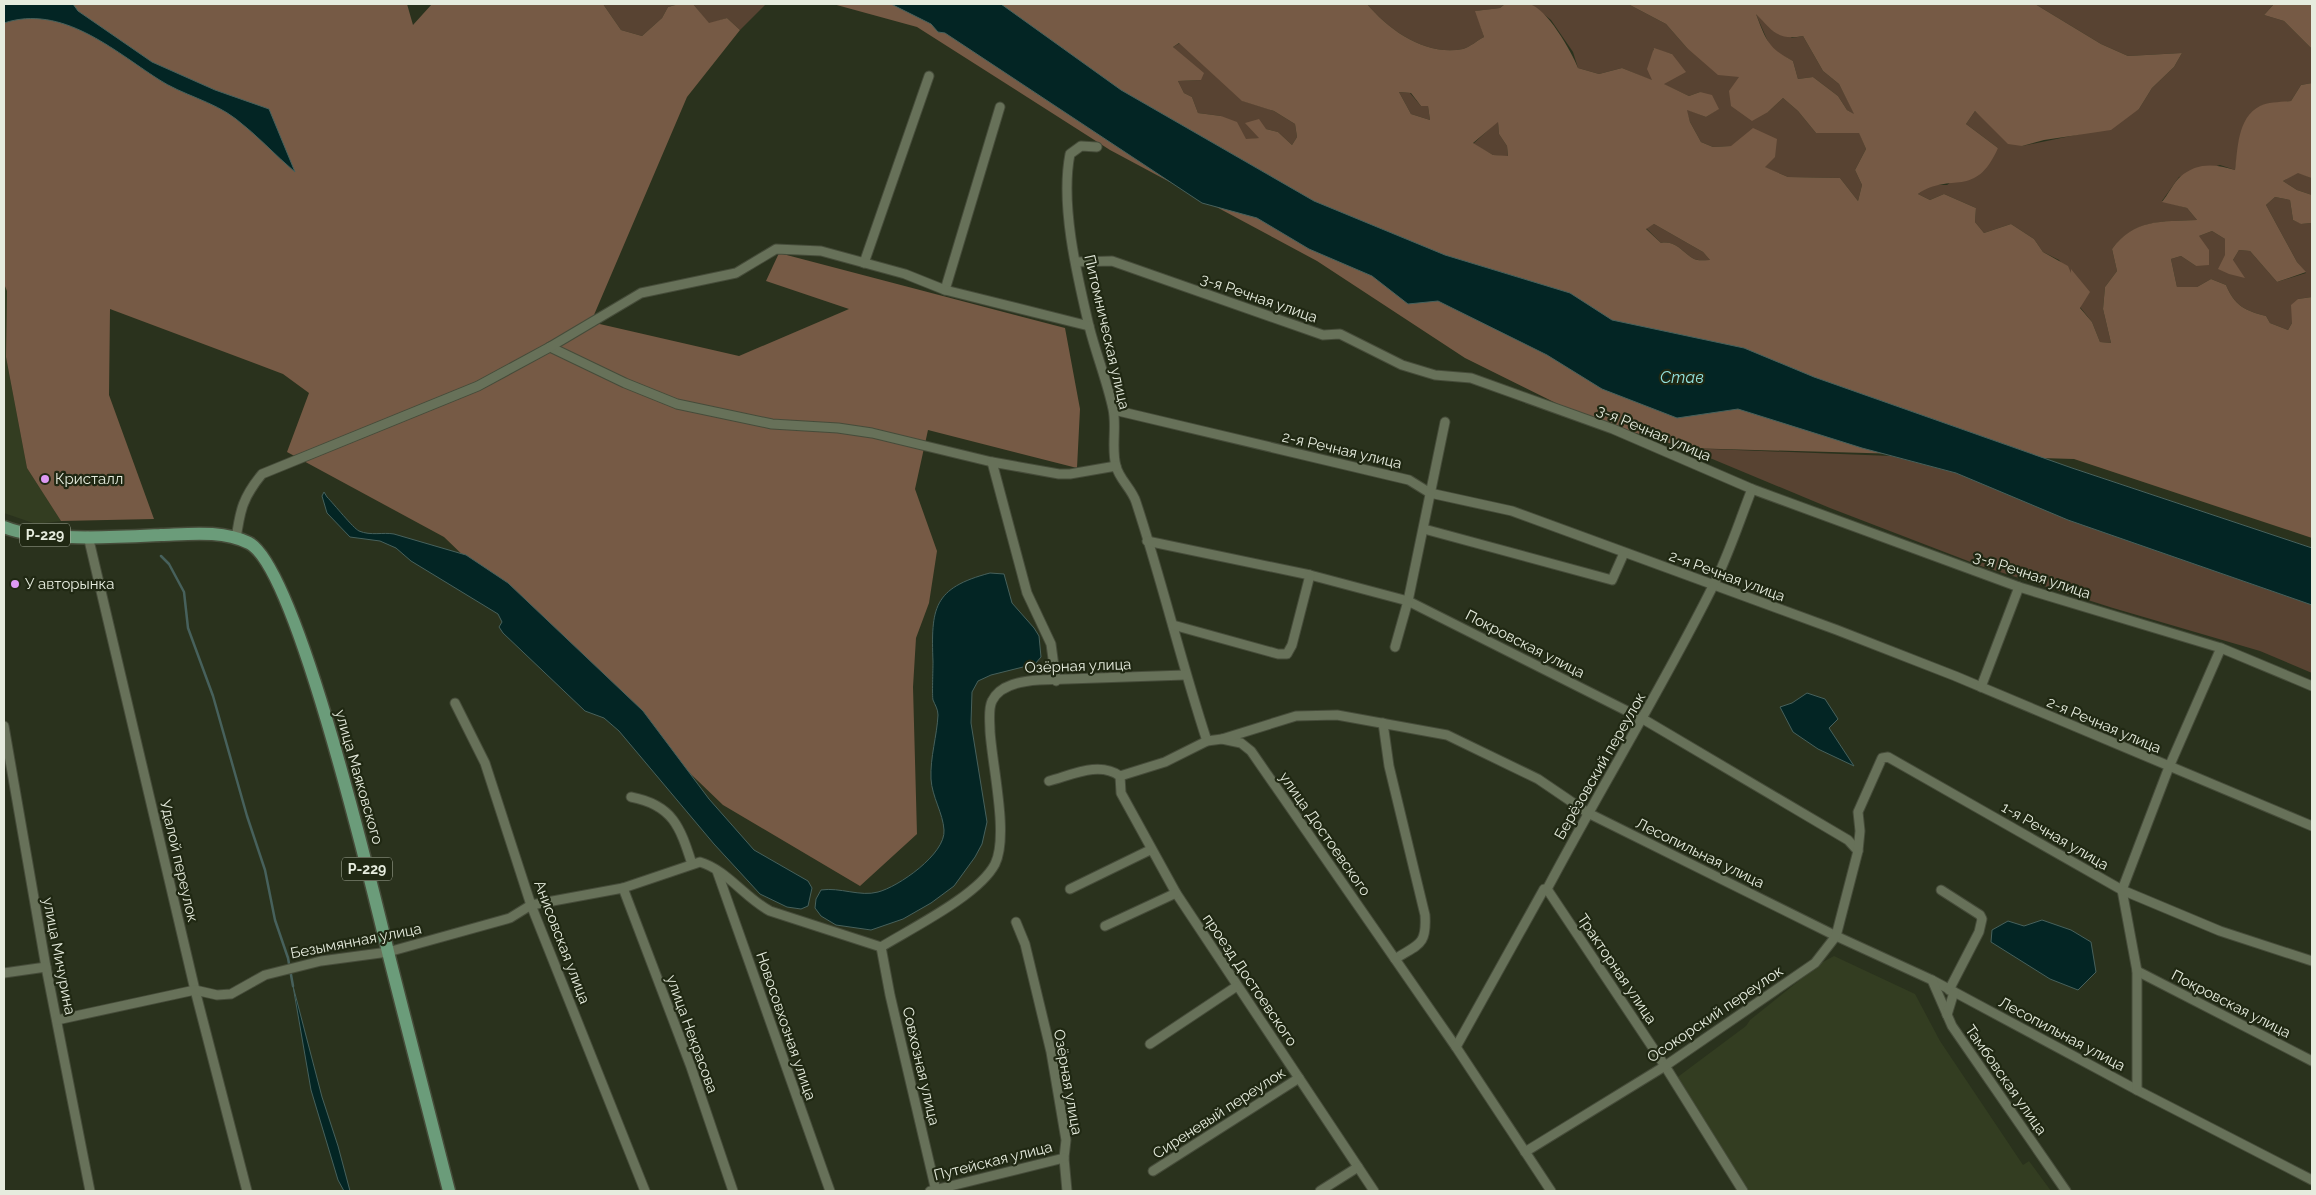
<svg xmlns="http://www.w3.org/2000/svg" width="2316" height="1195" viewBox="0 0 2316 1195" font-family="Raleway,sans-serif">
<rect width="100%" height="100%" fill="#2a321d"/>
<g fill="#333d21">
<polygon points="4,284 7,291 6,357 27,468 61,521 36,524 4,513"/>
<polygon points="1834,956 1915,994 1940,1041 2023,1165 2029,1161 2051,1191 1745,1191 1675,1079 1746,1026 1750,1020 1821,963"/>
</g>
<g fill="#584332">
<polygon points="603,4 679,4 668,7 662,18 642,36 621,30"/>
<polygon points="693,4 766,4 740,30 727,18 709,24"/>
<path d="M1367,4H1505L1500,8L1476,11L1484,37C1478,40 1470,47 1463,49C1425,56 1390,31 1367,4Z"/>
<polygon points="1531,4 1628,4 1666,24 1687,48 1740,77 1768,112 1783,98 1798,111 1816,133 1859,132 1866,149 1855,170 1862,185 1858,201 1840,178 1788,177 1764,167 1731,146 1713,147 1701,142 1690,122 1686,109 1706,117 1718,109 1700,92 1689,96 1663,84 1672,54 1653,49 1653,81 1622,68 1599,74 1578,68 1573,52 1551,20"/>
<path d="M2035,4H2274L2264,15L2284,21L2312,49V83L2301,85L2291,101L2261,106L2237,157L2235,170L2220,165L2179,177L2162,201L2187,208L2197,220C2162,222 2136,218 2112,249L2117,271L2105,287L2103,309L2111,343L2100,342L2092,322L2080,307L2072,276L2059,260L2043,252L2034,239L2011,224L1984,233L1975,222L1976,208L1944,194L1930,200L1918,194L1930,185H1947L1998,148L1966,124L1975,111L1990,124L2022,146L2090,132L2139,109L2152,88L2174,67L2182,53L2128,56L2101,44Z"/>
<polygon points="1755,12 1792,38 1803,36 1823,71 1839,84 1855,115 1847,110 1838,96 1813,77 1798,79 1793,61 1775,52 1769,44"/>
<polygon points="1180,43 1243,101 1274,111 1295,124 1297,137 1292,145 1278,132 1266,129 1259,138 1246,140 1221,116 1198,113 1192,97 1184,93 1178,81 1201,80 1173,47"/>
<polygon points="1399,92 1410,93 1421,106 1428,106 1430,120 1411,114"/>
<polygon points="1498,121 1499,134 1507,146 1508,157 1493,155 1473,144"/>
<polygon points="2298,172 2311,178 2312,176 2312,195 2297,190 2283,181"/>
<path d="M2275,197L2290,200L2293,220L2302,224L2312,223V297L2298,299L2292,323L2288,330L2270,323L2266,316C2245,311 2234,305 2226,285L2211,279L2197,287H2177L2171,259L2181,256L2196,266L2199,236L2212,231L2225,239V255L2233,260L2239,250L2250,251L2277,282L2306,273L2297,262L2266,205Z"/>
<path d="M1654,224L1703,252L1711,261C1706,260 1699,261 1694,259C1683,253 1676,240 1661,243L1646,228Z"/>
<polygon points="1686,448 1891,456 1956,473 2312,605 2312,673 2260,651 2113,608 1981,566 1830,508"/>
</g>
<g fill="#765a45" fill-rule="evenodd">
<polygon points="4,4 407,4 413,25 432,4 603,4 621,30 642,36 662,18 668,7 679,4 693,4 709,23 727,18 740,30 687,97 591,322 739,356 849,309 766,281 779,253 1065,328 1080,409 1077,468 928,430 915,489 937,551 929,603 916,638 913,687 917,834 860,886 723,805 444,537 287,452 309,393 283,374 110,309 109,395 154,519 61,521 27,468 6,357 7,291 4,284"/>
<path d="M833,4H1367C1390,31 1425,56 1463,49C1470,47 1478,40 1484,37L1475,11L1500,8L1505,4C1512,4 1521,2 1529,4C1546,7 1572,52 1578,68L1599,74L1622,68L1652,80L1647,69L1654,48L1672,54L1686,72L1664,84L1689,96L1700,92L1712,95L1719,109L1706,117L1687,110L1690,122L1701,142L1713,147L1731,146L1753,128L1777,139L1775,157L1765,167L1788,177L1840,178L1858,201L1862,185L1855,170L1866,149L1859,133H1816L1798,111L1783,98L1768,112L1752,121L1731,106L1729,91L1739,77L1718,75L1687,48L1666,24L1628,4H2035L2101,44L2128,56L2182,53L2174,67L2152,88L2139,109L2111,130L2044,140L2022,146L2008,144L1975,111L1966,124L1998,148C1975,200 1951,171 1918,194L1930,200L1944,194L1976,208L1975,222L1984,233L2011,224L2034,239L2043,252L2068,266L2071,273V269L2090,292L2080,308L2092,322L2100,342L2111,343L2103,309L2105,287L2117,271L2112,249C2135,218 2161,222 2197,220L2187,208L2162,202C2167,196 2175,181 2180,177C2197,162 2215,164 2235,170C2238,149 2237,118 2260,106C2268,102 2282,102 2291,101L2301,85L2312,83V176L2311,178L2298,173L2283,181L2297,190L2312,195V223L2301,224L2293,220L2290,200L2275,197L2266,205L2297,262L2306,272L2277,282L2250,251L2239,250L2233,260L2245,278L2229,274L2218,269L2225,255V239L2212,231L2199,236L2209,250V265L2196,266L2181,256L2171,259L2177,287H2197L2211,279L2226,285C2234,305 2245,311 2266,316L2270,323L2288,330L2292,323L2291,305L2298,299L2312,297V538L2074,459L1686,448L1586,418L1465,358L1317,261L1110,150L917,27ZM1756,14C1772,30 1777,41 1803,36L1823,71L1839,84L1854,114L1847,110L1838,96L1813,77L1798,79L1793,61C1768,48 1766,40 1756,14ZM1179,43L1242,101L1274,111L1295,124L1297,137L1292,145L1278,132L1266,129L1259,119L1245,123L1259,138L1246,139L1237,122L1221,116L1198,113L1192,97L1184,93L1178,81L1201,80L1204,73L1173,47ZM1399,92L1411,93L1421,106H1428L1430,120L1411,114ZM1498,122L1499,134L1507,146L1508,156L1493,155L1473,143ZM1654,224L1703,252L1710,260C1705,260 1698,261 1694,259C1683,253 1676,240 1661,243L1646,229Z"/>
<polygon points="2274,4 2312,4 2312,49 2284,21 2264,15"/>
</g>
<g fill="#032524" stroke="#47615c">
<path d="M4,4H73L78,11L152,62L215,90L269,109L295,172C275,155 257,135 236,119C213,101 182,95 158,79C113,50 62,4 4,23Z"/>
<polygon points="891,4 1001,4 1121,90 1314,201 1445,255 1570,293 1612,320 1744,348 1814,377 2072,468 2312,548 2312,605 2068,520 1956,473 1862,448 1738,409 1677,418 1602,389 1547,355 1438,301 1408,304 1372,276 1309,249 1257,218 1202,203 945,33 938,32 931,24"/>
<path d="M324,492L327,497C334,504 353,528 359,531C371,536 383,532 394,534L466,555L508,583L643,711L709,799L754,850L808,881L812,888L808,906L801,909L787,907L760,894L714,844L619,731L604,718L585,711L503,633L499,627L502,622L498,614L411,561L396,548L380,541L350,537L327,513L322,496Z"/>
<path d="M990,573L1004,574L1012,603L1034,628L1039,636L1041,657L1035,664L991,675L978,681L972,692L971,723L987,822L982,844L975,857L954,886L931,903L903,919L871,930L836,925L821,916L815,908L816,899L821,890C840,887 860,897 878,892C898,887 946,854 944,830C943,813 932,797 931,779C930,757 937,736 938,715C938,709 935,705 933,700C932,696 933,670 933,662C931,608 933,588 990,573Z"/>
<polygon points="1807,693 1825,699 1838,719 1829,728 1854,766 1818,749 1793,732 1780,707 1792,703"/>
<polygon points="2042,920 2071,930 2091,942 2096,972 2078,990 2050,979 1991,942 1992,930 2008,921 2024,926"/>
<polygon points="293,986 322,1097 338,1146 350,1191 344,1191 338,1180 311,1090"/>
</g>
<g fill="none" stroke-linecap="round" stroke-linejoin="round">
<polyline stroke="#47615c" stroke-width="2.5" points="161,556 169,564 184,592 188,628 213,696 247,816 265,870 275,920 288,958 293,986"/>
<defs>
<g id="minor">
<path d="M1097,147L1081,146L1070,154C1060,205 1077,275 1089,326C1096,354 1107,381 1113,409C1117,427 1111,448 1116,466C1119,479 1132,489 1136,502C1162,581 1181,662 1207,741"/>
<polyline points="1076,262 1112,261 1323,335 1340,334 1402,365 1435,375 1471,378 1613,429 1752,489 2019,587 2221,648 2312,686"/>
<polyline points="864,263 929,76"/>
<polyline points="945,290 1000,107"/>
<polyline points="550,347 625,383 677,404 772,424 838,428 872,433 992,462"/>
<polyline points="1114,410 1409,480 1430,493 1512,511 1837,630 1955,676 2312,826"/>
<polyline points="1424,529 1612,580 1624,553"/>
<polyline points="88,536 195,990 247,1191"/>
<path d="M236,539C240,510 243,497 262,474L478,386L550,347L641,293L736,273L776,249L821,251L905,274L945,290L1089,326"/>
<polyline points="1147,541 1310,575 1408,601 1643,719 1848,840 1858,851"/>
<polyline points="1173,625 1278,654 1287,654 1292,645 1310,575"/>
<polyline points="1395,647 1408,601 1445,422"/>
<polyline points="1056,681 1051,644 1027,593 992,462 1059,474 1070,474 1116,466"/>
<polyline points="1981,687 2019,587"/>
<polyline points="455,703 485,763 531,905 645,1191"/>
<path d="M1383,723L1389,766L1425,915C1427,946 1418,944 1395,959"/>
<polyline points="4,726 46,967 90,1191"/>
<polyline points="1222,739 1241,743 1251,751 1456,1047 1551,1191"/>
<polyline points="1120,776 1121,793 1176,893 1374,1191"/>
<path d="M1049,781C1072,775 1099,761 1120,776L1165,762L1207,741L1222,739L1296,716L1337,715L1447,735L1538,779L1588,813L1836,936L1932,980L2137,1090L2312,1180"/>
<path d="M631,797C673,805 680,827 692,864"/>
<polyline points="717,871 830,1191"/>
<polyline points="623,888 691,1067 733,1191"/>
<polyline points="1070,889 1150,850"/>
<polyline points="1547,889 1665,1066 1743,1191"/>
<polyline points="1941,890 1980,915 1982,919 1979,932 1949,990"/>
<polyline points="1016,922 1025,944 1051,1052 1066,1140 1064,1158 1067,1191"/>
<polyline points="1105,926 1176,893"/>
<polyline points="881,947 890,995 936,1191"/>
<polyline points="2137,971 2312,1061"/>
<polyline points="4,973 46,967"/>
<polyline points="1932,980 1952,1026 2066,1191"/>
<polyline points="1947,1015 1954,992"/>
<path d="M57,1020L195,990L217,995L231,994L265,975L321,961L388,952L510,918L531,905L623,888L700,862C727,870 745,898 770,911L881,947C912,928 979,895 995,864C1009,836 992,765 990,731C990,723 988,709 992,701C1000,684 1023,681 1039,680L1185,675"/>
<polyline points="1150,1044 1237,986"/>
<path d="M1456,1047L1544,889H1547C1601,787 1661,690 1712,588C1728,557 1739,522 1752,489"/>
<polyline points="2137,1090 2137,971 2122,890 2169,767 2221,648"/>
<polyline points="1525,1152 1665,1066 1815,963 1836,936 1858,851 1860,831 1858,812 1882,758 1888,757 2122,890 2220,931 2312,961"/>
<polyline points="1153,1171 1299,1078"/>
<polyline points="930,1191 1064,1158"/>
<polyline points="1320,1191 1358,1167"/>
</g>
<path id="primary" d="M4,527C40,542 121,537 161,535C190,534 222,530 249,543C297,568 374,895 390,960C410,1037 430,1114 449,1191"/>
</defs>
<use href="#minor" stroke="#464c3a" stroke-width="11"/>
<use href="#primary" stroke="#464c3a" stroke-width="15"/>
<use href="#minor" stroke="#677159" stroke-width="9"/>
<use href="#primary" stroke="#6b9c7a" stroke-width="12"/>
</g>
<g fill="#dd99f3" stroke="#202813" stroke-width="2">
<circle cx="45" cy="479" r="5"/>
<circle cx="15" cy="584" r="5"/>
</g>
<g text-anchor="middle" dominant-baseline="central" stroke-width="4.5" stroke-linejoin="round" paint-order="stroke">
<g fill="#202813" stroke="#abb1a1" stroke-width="1">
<rect x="20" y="523.5" width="50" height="23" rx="4"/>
<rect x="342" y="857.5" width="50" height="23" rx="4"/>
</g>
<g font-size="14" font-weight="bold" fill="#e6ecde">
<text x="45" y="535">Р-229</text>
<text x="367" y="869">Р-229</text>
</g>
<g font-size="15" fill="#e6ecde" stroke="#202813">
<text transform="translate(1259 298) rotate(19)">3-я Речная улица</text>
<text transform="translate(1107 332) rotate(77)">Питомническая улица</text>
<text transform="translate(1654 433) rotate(23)">3-я Речная улица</text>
<text transform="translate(1342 450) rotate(13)">2-я Речная улица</text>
<text transform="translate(2032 575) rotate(18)">3-я Речная улица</text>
<text transform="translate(1727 576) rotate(20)">2-я Речная улица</text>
<text transform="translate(1525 644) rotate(27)">Покровская улица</text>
<text transform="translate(1078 666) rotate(-2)">Озёрная улица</text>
<text transform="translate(2104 725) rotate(23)">2-я Речная улица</text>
<text transform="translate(1600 766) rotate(-60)">Берёзовский переулок</text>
<text transform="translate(359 777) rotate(74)">улица Маяковского</text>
<text transform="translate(1325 834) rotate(55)">улица Достоевского</text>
<text transform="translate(2055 836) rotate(30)">1-я Речная улица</text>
<text transform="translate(1700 853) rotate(26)">Лесопильная улица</text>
<text transform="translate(179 861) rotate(77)">Удалой переулок</text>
<text transform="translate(356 941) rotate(-11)">Безымянная улица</text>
<text transform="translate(562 942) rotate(69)">Анисовская улица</text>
<text transform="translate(59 956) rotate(79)">улица Мичурина</text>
<text transform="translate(1617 969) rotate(56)">Тракторная улица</text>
<text transform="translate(1250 980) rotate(56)">проезд Достоевского</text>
<text transform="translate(2231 1004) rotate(27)">Покровская улица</text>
<text transform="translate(1715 1014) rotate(-34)">Осокорский переулок</text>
<text transform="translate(786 1026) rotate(71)">Новосовхозная улица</text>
<text transform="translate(692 1034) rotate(70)">улица Некрасова</text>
<text transform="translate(2062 1034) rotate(28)">Лесопильная улица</text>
<text transform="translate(921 1066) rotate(77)">Совхозная улица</text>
<text transform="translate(2006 1080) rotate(55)">Тамбовская улица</text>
<text transform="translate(1068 1082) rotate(80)">Озёрная улица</text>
<text transform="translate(1219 1113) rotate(-33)">Сиреневый переулок</text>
<text transform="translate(993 1161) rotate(-14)">Путейская улица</text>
</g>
<g font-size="15" fill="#e6ecde" stroke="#202813" text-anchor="start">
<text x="55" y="479">Кристалл</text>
<text x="25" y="584">У авторынка</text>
</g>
<g font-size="16" font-style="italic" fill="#94e4e1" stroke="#202813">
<text x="1682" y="377">Став</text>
</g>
</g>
<rect width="2316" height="1195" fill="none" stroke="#e6ecde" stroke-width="10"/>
</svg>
